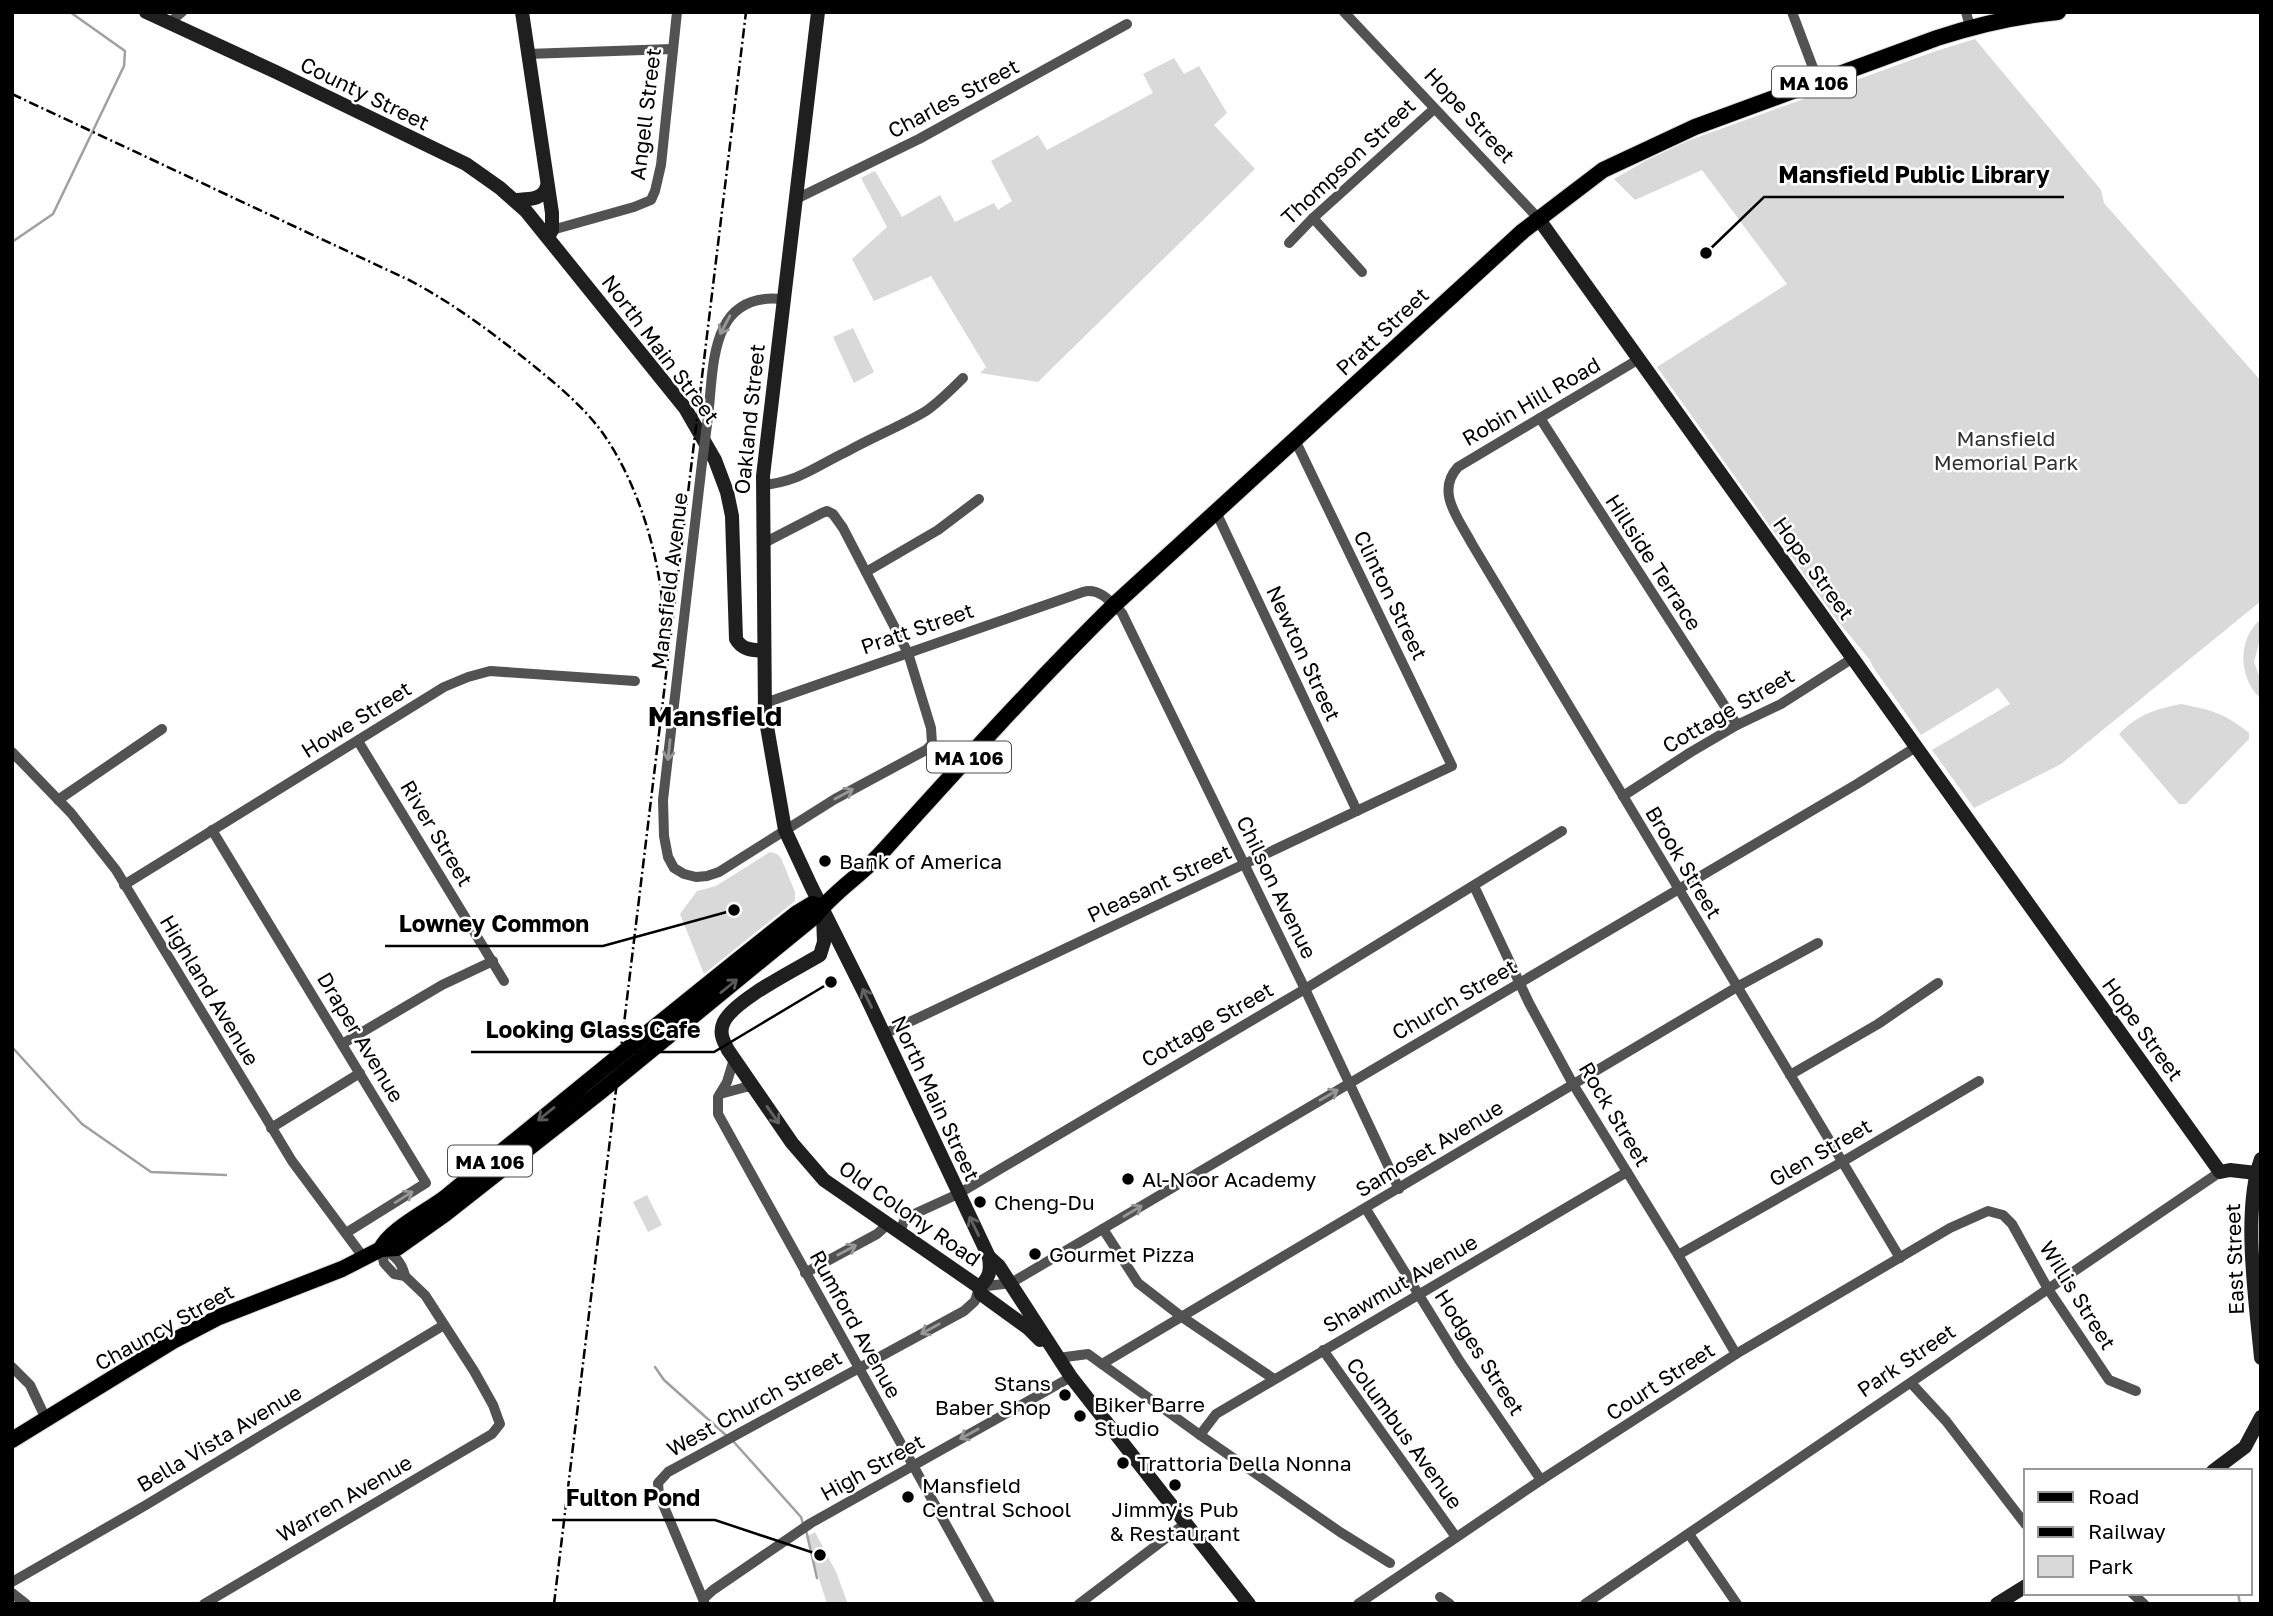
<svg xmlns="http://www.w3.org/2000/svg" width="2273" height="1616" viewBox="0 0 2273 1616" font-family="'Golos Text',sans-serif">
<rect width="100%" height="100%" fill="#fff"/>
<g fill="#d9d9d9">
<polygon points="1975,39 2101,190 2104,203 2261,381 2261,601 2061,764 1974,808 1932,750 2010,704 1998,688 1921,735 1873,667 1870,660 1836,619 1657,367 1787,284 1702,170 1635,200 1614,179 1647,160 1690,140 1936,51"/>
<polygon points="1174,58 1184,74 1199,66 1227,113 1214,125 1255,169 1038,382 980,373 986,367 931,276 874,301 852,259 887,227 861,178 875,171 902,217 940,195 955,222 994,203 998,210 1012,201 991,161 1038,135 1047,150 1153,93 1143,74"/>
<polygon points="853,328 874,372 854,383 833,337"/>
<path d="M2261,619V635L2254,662L2261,681V699C2238,678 2237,639 2261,619Z"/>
<path d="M2181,704C2211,710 2224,713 2249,733V739L2186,804H2179L2119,734C2137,715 2155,709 2181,704Z"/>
<polygon points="770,852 777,854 781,858 795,892 795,901 704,974 680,914 697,891 716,886"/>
<polygon points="647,1195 662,1225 648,1232 633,1202"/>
<polygon points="815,1532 836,1572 848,1604 827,1604 806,1537"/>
</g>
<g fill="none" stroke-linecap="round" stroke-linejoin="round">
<g stroke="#a0a0a0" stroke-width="2.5">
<polyline points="12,242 53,214 124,66 125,51 70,12"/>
<polyline points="12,1047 82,1124 151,1172 226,1175"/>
<polyline points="655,1367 664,1380 728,1437"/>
<polyline points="733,1441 801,1517 803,1524"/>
<polyline points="806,1530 817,1578"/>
<polyline points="2238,1593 2240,1604"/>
</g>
<defs>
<g id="primary">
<path d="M381,1249C389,1230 428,1211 446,1197C563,1102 679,1006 797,913L812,904L822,907"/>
<path d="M12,1440L173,1341L219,1317L342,1269L381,1249L397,1248L445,1214L600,1092L815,916C834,891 863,874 884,850C959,767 1034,684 1114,605L1523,231L1603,170L1695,127L1937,38C1977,25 2016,16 2058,12"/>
</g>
</defs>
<use href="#primary" stroke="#dbdbdb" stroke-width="18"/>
<g stroke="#525252" stroke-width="10">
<polyline points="1344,12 1538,218"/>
<polyline points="1792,12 1818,81"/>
<polyline points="1966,12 1970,27"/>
<polyline points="169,23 182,12"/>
<polyline points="527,54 672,49"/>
<polyline points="794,200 919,139 1127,24"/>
<polyline points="1313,218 1362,272"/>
<polyline points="552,230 634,207 651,200 655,191 661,165 677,12"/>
<polyline points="1289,243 1313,218 1434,109"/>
<path d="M1639,359L1458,467C1435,492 1459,519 1472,544L1900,1258"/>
<path d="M708,417C714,366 709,292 782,299"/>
<polyline points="1540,418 1737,725"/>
<polyline points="702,463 663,800 664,836 668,857 674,868 684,874 696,877 707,876 719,872 835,799 926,750 932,744 931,728 908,653 843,528 833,514 827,511 822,513 762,544"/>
<path d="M762,485C799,482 816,466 848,451C873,437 901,426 926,411C939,402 951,390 963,378"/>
<polyline points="1216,512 1357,811"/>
<polyline points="866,572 938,530 979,499"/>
<path d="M765,703L1083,592C1099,587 1111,602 1122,613L1305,989L1399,1189"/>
<polyline points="358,741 504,981"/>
<polyline points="12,752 71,813 116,870 292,1161 364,1258"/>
<polyline points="1623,796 1691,752 1737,725 1781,704 1853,658"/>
<polyline points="58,800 162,729"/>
<polyline points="212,830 426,1183 346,1233"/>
<polyline points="124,885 444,687 468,677 490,671 635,681"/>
<polyline points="1474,886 1529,1003 1573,1084 1678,1255 1736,1354"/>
<polyline points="884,1034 1452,766 1295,440"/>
<polyline points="342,1044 442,985 493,961"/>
<polyline points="734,1059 727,1082 718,1097 718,1114 990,1604"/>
<polyline points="1790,1075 1878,1024 1938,983"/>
<polyline points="720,1094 746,1087 753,1087"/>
<polyline points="271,1128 360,1073"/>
<polyline points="1366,1209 1459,1360 1541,1480"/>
<polyline points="1103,1229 1138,1283 1182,1317 1274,1379"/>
<polyline points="900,1232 904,1221 912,1215 958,1194 1305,989 1562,831"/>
<path d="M384,1250C396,1256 402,1263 405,1276"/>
<polyline points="1678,1255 1842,1162 1979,1081"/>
<polyline points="805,1273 877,1234 887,1225"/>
<polyline points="1323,1350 1456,1537"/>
<polyline points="1058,1358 1088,1354 1200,1435 1340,1532 1390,1563"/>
<polyline points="1102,1364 1737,987 1818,943"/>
<polyline points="12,1367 30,1385 46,1419"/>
<polyline points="1911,1383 1946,1421 2026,1525"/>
<polyline points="1200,1435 1216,1414 1627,1172"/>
<polyline points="1689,1534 1737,1604"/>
<polyline points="12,1582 146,1505 444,1325"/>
<polyline points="12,1593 26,1604"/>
<polyline points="2132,1593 2144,1604"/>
<polyline points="1440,1597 1450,1604"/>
<polyline points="703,1599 659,1495 658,1483 668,1472 964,1311 975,1301 979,1287 1011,1283 1857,784 1916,747"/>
<polyline points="204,1604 492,1434 500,1424 493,1405 474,1371 425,1295 405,1276 394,1274 384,1263 381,1249"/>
<polyline points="705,1604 703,1599 713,1590 811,1523 1071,1377"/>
<polyline points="1079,1604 1186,1523"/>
<polyline points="1358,1604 1541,1480 1736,1354 1950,1228 1988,1211 2003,1215 2012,1224 2048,1289 2109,1380 2136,1391"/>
<polyline points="1585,1604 2220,1172"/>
</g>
<g stroke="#1f1f1f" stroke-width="14">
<path d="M146,12L276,72L466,164L500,188L526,211L685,408L715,460L727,492L732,516L736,639C742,650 752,650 764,651"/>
<polyline points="522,12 552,213 552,230 548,237"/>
<polyline points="818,12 763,476 765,715 785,830 811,886 865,994 989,1257 999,1266 1071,1377 1249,1604"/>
<path d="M514,200C527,199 543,201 547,186"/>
<polyline points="1538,218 2220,1172 2230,1170 2256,1173"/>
<path d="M823,916L824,942L820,955C797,969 731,1001 723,1024C719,1034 724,1042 728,1050L792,1143L824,1180L979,1287L981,1294L1028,1328L1040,1340"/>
<path d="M2261,1159C2242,1211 2256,1302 2261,1358"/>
<path d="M979,1287C990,1278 991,1270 989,1257"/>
<polyline points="2213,1471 2245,1447 2261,1417"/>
<polyline points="1997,1604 2026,1586"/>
</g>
<use href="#primary" stroke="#000" stroke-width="16"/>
<g stroke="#000" stroke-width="2.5" stroke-dasharray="10 3.5 2 3.5" stroke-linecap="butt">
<path d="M12,94L411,281C454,304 491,332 529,362C555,383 582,405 602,432C640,485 664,568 664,633"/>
<polyline points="554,1604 746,12"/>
</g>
<polyline stroke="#525252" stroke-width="10" points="702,463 708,417"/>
</g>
<defs><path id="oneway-shaft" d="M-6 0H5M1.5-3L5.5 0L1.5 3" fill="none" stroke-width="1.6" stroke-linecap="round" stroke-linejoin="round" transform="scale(1.75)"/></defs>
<g stroke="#979797">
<use href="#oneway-shaft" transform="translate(725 325) rotate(118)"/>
<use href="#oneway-shaft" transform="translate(669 750) rotate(96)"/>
<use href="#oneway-shaft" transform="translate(844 794) rotate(-28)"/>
<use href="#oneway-shaft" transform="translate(1329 1095) rotate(-30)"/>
<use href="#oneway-shaft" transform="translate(404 1197) rotate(-32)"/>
<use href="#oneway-shaft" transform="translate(1133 1211) rotate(-31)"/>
<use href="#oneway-shaft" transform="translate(847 1250) rotate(-28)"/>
<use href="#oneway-shaft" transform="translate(930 1329) rotate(151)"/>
<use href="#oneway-shaft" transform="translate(969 1434) rotate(151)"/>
</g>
<g stroke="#595959">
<use href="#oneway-shaft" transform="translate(729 986) rotate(-39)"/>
<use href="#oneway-shaft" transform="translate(546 1114) rotate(141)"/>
</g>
<g stroke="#626262">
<use href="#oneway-shaft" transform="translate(867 998) rotate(-116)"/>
<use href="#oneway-shaft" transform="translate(773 1115) rotate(55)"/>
<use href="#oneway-shaft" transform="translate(974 1226) rotate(-116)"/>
</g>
<g fill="#000" stroke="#fff" stroke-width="2.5">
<circle cx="825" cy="861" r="7"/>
<circle cx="1128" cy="1179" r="7"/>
<circle cx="980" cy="1202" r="7"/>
<circle cx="1035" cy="1254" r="7"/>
<circle cx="1065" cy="1395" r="7"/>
<circle cx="1080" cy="1416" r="7"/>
<circle cx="1123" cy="1463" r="7"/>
<circle cx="1175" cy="1485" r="7"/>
<circle cx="908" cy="1497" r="7"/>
</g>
<g text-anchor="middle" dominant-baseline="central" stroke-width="5" stroke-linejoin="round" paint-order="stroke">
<g fill="#fff" stroke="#4c4c4c" stroke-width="2">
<rect x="1772" y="66.5" width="84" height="31" rx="5"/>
<rect x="927" y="741.5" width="84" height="31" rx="5"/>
<rect x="448" y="1145.5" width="84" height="31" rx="5"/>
</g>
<g font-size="19" font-weight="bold" fill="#000">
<text x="1814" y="82">MA 106</text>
<text x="969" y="757">MA 106</text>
<text x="490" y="1161">MA 106</text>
</g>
<g font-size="21" fill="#000" stroke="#fff">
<text transform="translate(365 93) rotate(26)">County Street</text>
<text transform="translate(953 98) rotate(-28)">Charles Street</text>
<text transform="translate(645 114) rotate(-83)">Angell Street</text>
<text transform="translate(1470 115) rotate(47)">Hope Street</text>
<text transform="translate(1348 161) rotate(-43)">Thompson Street</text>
<text transform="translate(1382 331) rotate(-43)">Pratt Street</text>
<text transform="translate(661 349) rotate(53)">North Main Street</text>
<text transform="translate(1531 401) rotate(-30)">Robin Hill Road</text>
<text transform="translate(749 419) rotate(-84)">Oakland Street</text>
<text transform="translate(1654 562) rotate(57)">Hillside Terrace</text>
<text transform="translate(1814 568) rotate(54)">Hope Street</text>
<text transform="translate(669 581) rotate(-83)">Mansfield Avenue</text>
<text transform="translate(1391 595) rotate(64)">Clinton Street</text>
<text transform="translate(917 628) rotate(-19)">Pratt Street</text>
<text transform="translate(1304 653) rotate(65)">Newton Street</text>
<text transform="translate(1728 710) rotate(-30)">Cottage Street</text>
<text transform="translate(356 719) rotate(-32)">Howe Street</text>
<text transform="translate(437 833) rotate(59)">River Street</text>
<text transform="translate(1684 862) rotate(59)">Brook Street</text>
<text transform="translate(1159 883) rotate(-25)">Pleasant Street</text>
<text transform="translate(1277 887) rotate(64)">Chilson Avenue</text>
<text transform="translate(210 990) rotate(59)">Highland Avenue</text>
<text transform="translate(1454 999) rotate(-30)">Church Street</text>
<text transform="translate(1207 1024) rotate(-30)">Cottage Street</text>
<text transform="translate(2143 1029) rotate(54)">Hope Street</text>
<text transform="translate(361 1037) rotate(59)">Draper Avenue</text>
<text transform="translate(936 1098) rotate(65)">North Main Street</text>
<text transform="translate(1615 1114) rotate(59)">Rock Street</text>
<text transform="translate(1429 1148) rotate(-31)">Samoset Avenue</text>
<text transform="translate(1820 1152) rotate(-30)">Glen Street</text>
<text transform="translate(910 1213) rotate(35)">Old Colony Road</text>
<text transform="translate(2234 1259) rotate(-92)">East Street</text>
<text transform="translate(1400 1283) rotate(-30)">Shawmut Avenue</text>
<text transform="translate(2078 1295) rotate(58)">Willis Street</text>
<text transform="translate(856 1324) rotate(61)">Rumford Avenue</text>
<text transform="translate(164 1327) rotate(-29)">Chauncy Street</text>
<text transform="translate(1480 1352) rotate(57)">Hodges Street</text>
<text transform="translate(1906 1360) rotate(-34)">Park Street</text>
<text transform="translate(1660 1381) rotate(-33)">Court Street</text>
<text transform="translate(754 1403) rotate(-29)">West Church Street</text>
<text transform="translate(1405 1433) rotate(54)">Columbus Avenue</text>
<text transform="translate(219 1438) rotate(-31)">Bella Vista Avenue</text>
<text transform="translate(872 1467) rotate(-29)">High Street</text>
<text transform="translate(344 1498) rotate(-30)">Warren Avenue</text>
</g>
<g font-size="21" fill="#303030" stroke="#fff">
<text x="2006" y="438">Mansfield<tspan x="2006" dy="24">Memorial Park</tspan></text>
</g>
<g font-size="21" fill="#000" stroke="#fff" text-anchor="start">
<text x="839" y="861">Bank of America</text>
<text x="1142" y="1179">Al-Noor Academy</text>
<text x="994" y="1202">Cheng-Du</text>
<text x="1049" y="1254">Gourmet Pizza</text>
<text x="1051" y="1383" text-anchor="end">Stans<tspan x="1051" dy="24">Baber Shop</tspan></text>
<text x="1094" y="1404">Biker Barre<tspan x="1094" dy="24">Studio</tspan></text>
<text x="1137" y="1463">Trattoria Della Nonna</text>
<text x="922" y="1485">Mansfield<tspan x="922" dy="24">Central School</tspan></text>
<text x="1175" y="1509" text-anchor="middle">Jimmy's Pub<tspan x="1175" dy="24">&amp; Restaurant</tspan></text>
</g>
<g font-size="28" font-weight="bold" fill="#000" stroke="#fff">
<text x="715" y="715">Mansfield</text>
</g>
</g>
<path fill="none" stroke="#000" stroke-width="2.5" d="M1706 253L1764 197H2064M734 910L603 946H385M831 982L714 1052H471M820 1555L715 1520H552"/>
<g fill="#000" stroke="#fff" stroke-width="2.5">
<circle cx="1706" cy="253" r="7"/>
<circle cx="734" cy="910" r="7"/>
<circle cx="831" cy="982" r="7"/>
<circle cx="820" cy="1555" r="7"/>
</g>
<g font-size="23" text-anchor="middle" font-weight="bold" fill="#000" stroke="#fff" stroke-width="5" stroke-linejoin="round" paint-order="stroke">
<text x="1914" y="183">Mansfield Public Library</text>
<text x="494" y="932">Lowney Common</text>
<text x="593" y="1038">Looking Glass Cafe</text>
<text x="633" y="1506">Fulton Pond</text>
</g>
<rect width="2273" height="1616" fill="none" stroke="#000000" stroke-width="28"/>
<rect x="2024" y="1469" width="228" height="126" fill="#ffffff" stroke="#999999" stroke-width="2"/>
<rect x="2038" y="1492" width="35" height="10" fill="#000000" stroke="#999999" stroke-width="2"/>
<text x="2088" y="1504" font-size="21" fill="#000000">Road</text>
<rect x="2038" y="1527" width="35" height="10" fill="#000000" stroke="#999999" stroke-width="2"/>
<text x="2088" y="1539" font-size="21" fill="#000000">Railway</text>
<rect x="2038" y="1556" width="35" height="21" fill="#d9d9d9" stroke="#999999" stroke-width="2"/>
<text x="2088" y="1574" font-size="21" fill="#000000">Park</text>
</svg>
